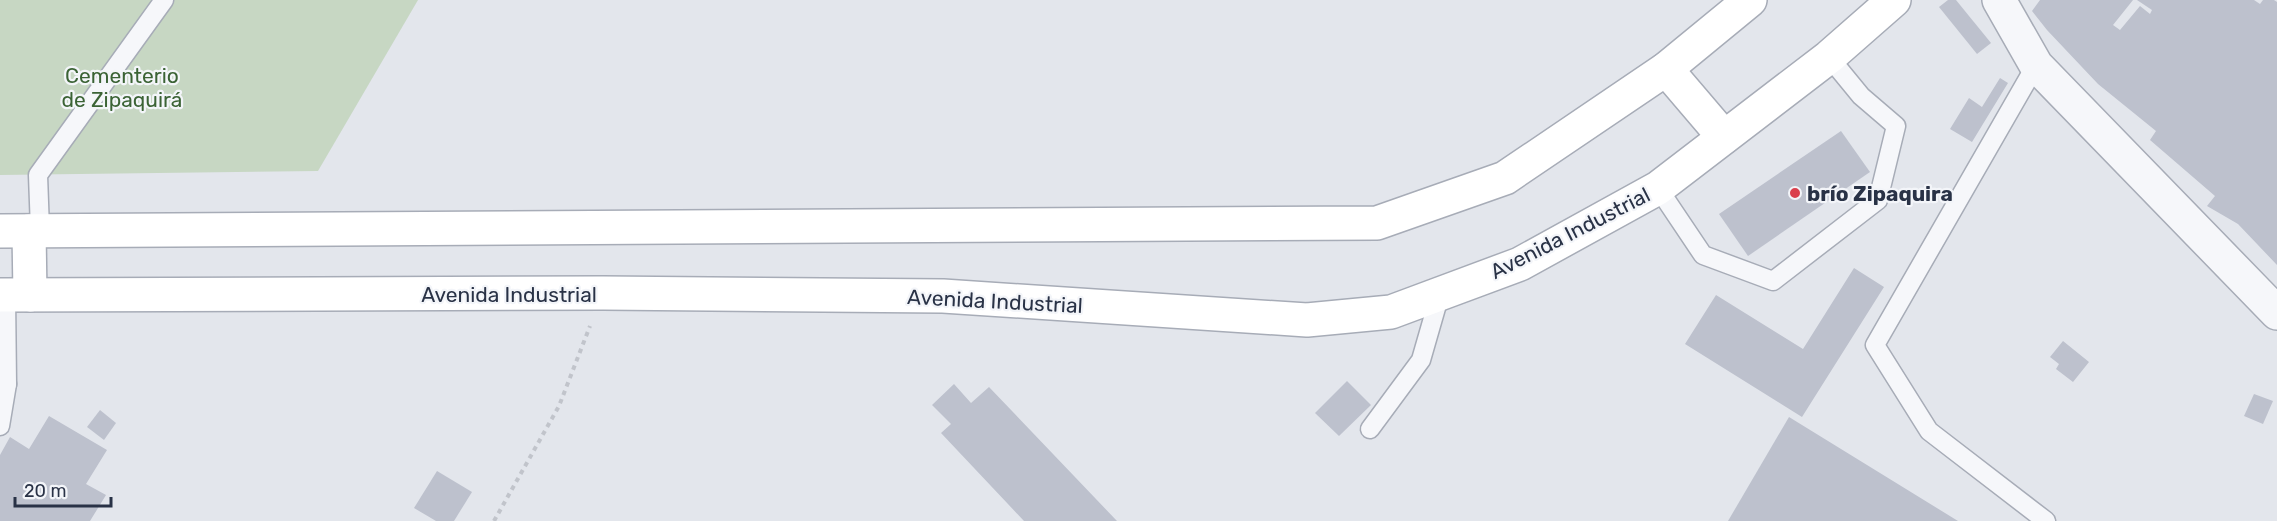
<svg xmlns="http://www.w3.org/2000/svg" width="2277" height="521" viewBox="0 0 2277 521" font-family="Rubik,sans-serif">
<rect width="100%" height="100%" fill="#e3e6ec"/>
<polygon fill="#c7d7c3" points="0,0 418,0 318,171 0,175"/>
<g fill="#bdc1cd">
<polygon points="1948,0 1956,0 1991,43 1977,54 1939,7"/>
<polygon points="2040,0 2133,0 2113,25 2120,30 2140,6 2150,14 2152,10 2137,0 2254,0 2260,4 2263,0 2274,0 2277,2 2277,265 2238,224 2207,206 2215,196 2150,140 2156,131 2098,84 2047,30 2032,11"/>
<polygon points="2000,78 2008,83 1972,142 1950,129 1969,98 1982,107"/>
<polygon points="1841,131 1870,172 1748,256 1719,214"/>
<polygon points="1854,268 1884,287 1802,417 1685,344 1716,295 1803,349"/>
<polygon points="2063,341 2089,362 2073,382 2056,369 2059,364 2050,357"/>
<polygon points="1347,381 1371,405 1339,436 1315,413"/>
<polygon points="954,384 971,403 989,387 1117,521 1024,521 941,433 951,424 932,405"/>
<polygon points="2254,394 2273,401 2263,424 2244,416"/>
<polygon points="100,410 116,423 104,440 87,427"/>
<polygon points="49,416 107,450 86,484 106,495 90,521 0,521 0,455 10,437 29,449"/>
<polygon points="1789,417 1958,521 1728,521"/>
<polygon points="437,471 472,492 454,521 436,521 414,508"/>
</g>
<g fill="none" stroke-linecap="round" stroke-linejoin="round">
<defs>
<g id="lane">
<polyline points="2036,65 1875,345 1929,431 2046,521"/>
<polyline points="1658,188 1703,255 1773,281 1878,200 1896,126 1861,96 1829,57"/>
<polyline points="40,230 38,175 164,0"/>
<polyline points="0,389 7,384 6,295"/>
<polyline points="0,426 7,384"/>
<polyline points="1370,429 1421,360 1440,294"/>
</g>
<polyline id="street" points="1999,0 2036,65 2277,313"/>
<g id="secondary">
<polyline points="1666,69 1724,137"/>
<polyline points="0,231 1377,223 1505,178 1666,69 1750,0"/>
<polyline points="29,231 30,295"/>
<polyline points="0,295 603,293 943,296 1307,320 1391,312 1520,264 1658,188 1829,57 1894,0"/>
</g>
</defs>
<use href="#lane" stroke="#a7acb7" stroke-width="21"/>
<use href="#street" stroke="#a7acb7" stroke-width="36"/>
<use href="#secondary" stroke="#a7acb7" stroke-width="36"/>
<polyline stroke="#c1c4cb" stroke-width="4" stroke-dasharray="4.5 4.5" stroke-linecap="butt" points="494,521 559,406 590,326"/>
<use href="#lane" stroke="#f6f7fa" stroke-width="18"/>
<use href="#street" stroke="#f6f7fa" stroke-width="33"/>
<use href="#secondary" stroke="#fff" stroke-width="33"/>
</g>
<circle fill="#da3f4c" stroke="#f3f5f9" stroke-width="2" cx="1795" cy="193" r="6"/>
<g text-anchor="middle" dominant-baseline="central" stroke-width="4.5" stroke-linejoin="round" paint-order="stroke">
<g font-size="21" fill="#3b6335" stroke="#f3f5f9">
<text x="122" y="75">Cementerio<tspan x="122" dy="24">de Zipaquirá</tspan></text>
</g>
<g font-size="21" font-weight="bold" fill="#293246" stroke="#f3f5f9" text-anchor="start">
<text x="1807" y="193">brío Zipaquira</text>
</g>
<g font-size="21" fill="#293246" stroke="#f3f5f9">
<text transform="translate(1570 233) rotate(-27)">Avenida Industrial</text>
<text x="509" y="294">Avenida Industrial</text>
<text transform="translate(995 301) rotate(3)">Avenida Industrial</text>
</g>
</g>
<path d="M15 497v9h96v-9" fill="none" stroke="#293246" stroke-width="3"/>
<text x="24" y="497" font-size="18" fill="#293246" stroke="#f3f5f9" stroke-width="4.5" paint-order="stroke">20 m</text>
</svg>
